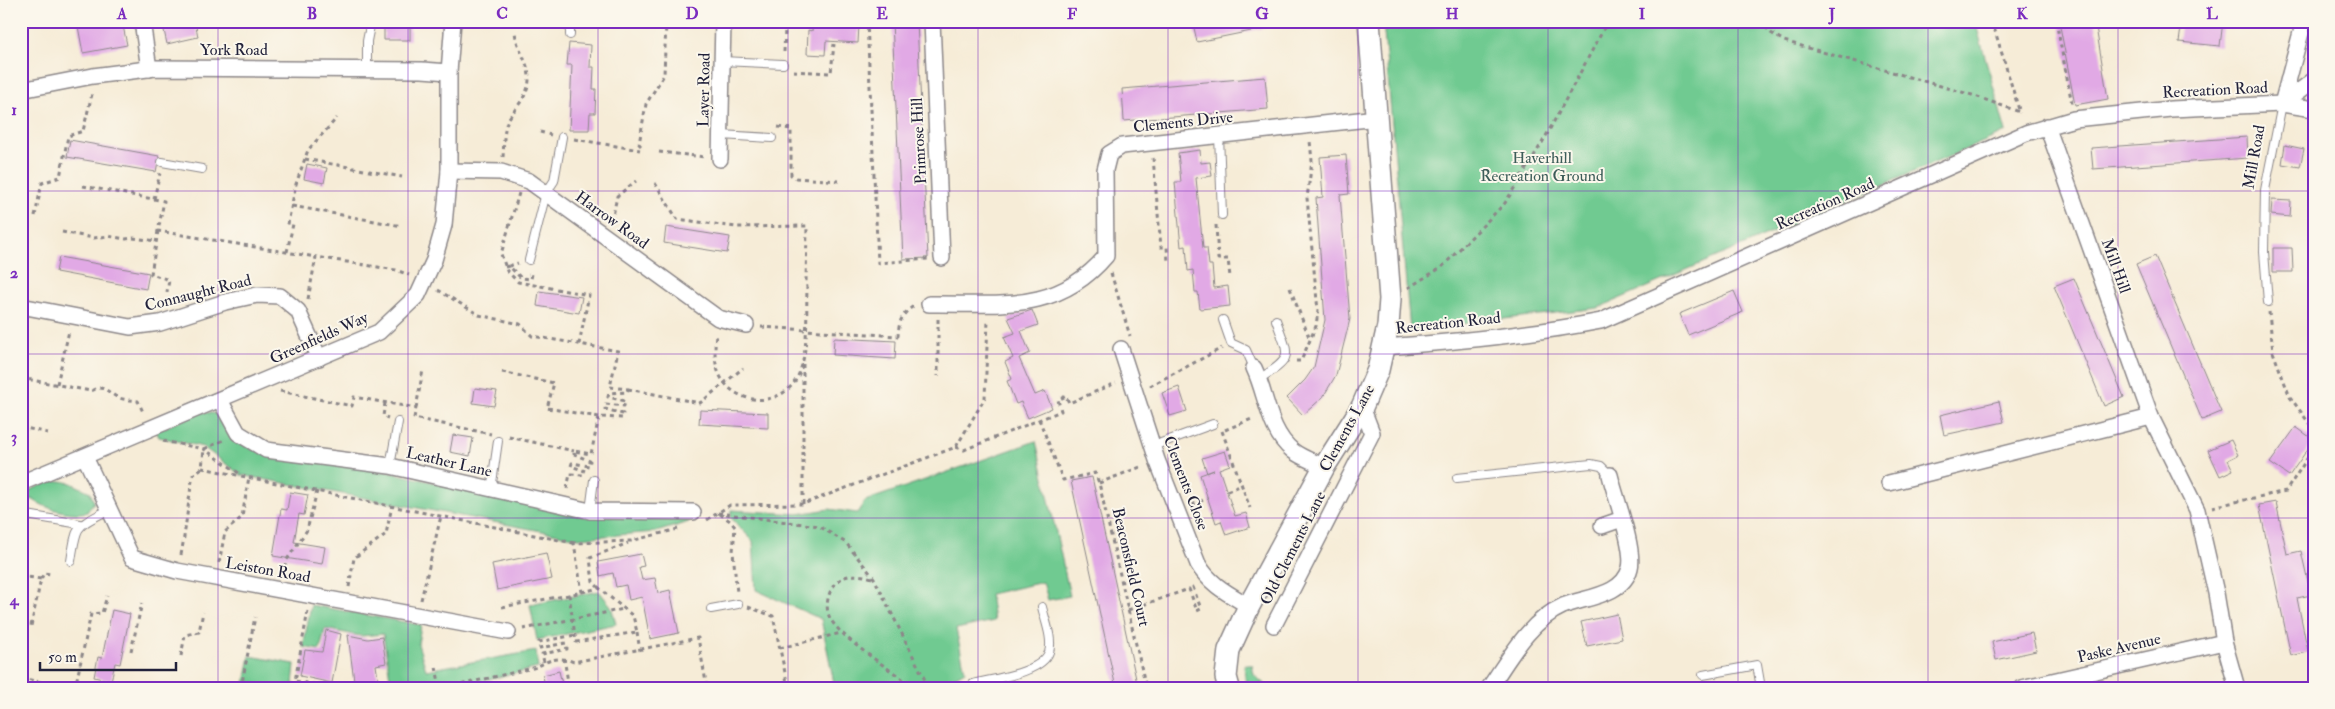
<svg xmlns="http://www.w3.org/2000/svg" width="2335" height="709" viewBox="0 0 2335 709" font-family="'IM FELL Double Pica',serif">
<rect width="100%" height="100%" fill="#fbf7ec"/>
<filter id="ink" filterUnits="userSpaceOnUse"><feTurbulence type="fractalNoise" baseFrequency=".02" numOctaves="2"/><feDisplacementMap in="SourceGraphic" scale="10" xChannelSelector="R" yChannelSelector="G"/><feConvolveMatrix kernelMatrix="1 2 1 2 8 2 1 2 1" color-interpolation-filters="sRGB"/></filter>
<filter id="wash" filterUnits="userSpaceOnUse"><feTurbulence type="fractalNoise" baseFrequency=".0096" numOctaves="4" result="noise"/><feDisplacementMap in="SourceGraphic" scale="20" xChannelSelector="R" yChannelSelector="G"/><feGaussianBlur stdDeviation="1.12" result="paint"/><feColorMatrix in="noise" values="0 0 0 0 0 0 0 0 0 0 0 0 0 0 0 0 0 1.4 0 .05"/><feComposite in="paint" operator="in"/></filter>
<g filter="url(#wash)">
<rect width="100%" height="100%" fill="#f6ecd7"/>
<g fill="#70ca91" stroke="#497666">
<polygon points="1383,21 1975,21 2006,132 1598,308 1410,330"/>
<polygon points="202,412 219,414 241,442 393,473 575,515 685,517 689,522 656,532 579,538 241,475 203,447 159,437 156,431"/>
<polygon points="1036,441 1070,596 1048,600 1043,582 990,594 994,621 956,629 965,671 951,679 945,688 835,688 821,619 756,590 753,541 731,518 731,510 798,514 829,509 857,513 865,501"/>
<path d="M61,481L71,483L90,492L94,502L87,512C71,516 46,509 32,499L21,504V494L49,482Z"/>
<polygon points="599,591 611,606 616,624 537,640 530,605"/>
<polygon points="311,605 421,625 418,644 426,670 536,651 538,668 451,688 373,688 391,684 383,634 361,636 325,629 320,650 303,647"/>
<polygon points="250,656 295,664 293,684 317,688 244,688"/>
<polygon points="1244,665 1252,665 1254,675 1269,688 1246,688"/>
</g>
<g id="blocks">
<g fill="#e1a9e5">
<polygon points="77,21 122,21 127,45 83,53"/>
<polygon points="162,21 195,21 198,37 167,44"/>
<rect x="384" y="21" width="26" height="19"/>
<polygon points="813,21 859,25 858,43 826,41 825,55 807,54 808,30 812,31"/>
<polygon points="892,21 917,21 928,258 903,259"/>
<polygon points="1203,21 1265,21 1266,28 1197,42 1193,23"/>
<polygon points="2059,21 2095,21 2108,99 2075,105"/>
<polygon points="2182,21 2223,21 2220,46 2179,42"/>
<polygon points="569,43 591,45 590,67 594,67 593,89 596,89 595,113 590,113 589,130 569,130 572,65 567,65"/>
<polygon points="1265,77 1268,109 1124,121 1122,89"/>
<polygon points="2247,137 2248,158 2093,169 2091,148"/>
<polygon points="70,140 159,156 156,172 67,157"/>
<polygon points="2285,145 2304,149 2300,167 2282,164"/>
<polygon points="1200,150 1201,163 1210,162 1212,176 1196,178 1203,248 1207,248 1209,265 1212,265 1214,288 1228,286 1230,306 1200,309 1198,292 1195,292 1193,270 1188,271 1186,246 1181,247 1175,182 1181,182 1178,153"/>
<polygon points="1346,155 1349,194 1340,195 1350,319 1336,375 1323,397 1303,415 1287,398 1305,380 1314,367 1325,320 1316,198 1323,197 1320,157"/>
<polygon points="307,164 327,168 324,183 304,179"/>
<polygon points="2272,200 2291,201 2290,217 2271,215"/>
<polygon points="666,227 730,237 727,253 664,243"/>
<polygon points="2273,248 2292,248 2293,272 2273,272"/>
<polygon points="2155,256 2221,412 2202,420 2136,264"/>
<polygon points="59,257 149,273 146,289 56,272"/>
<polygon points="2074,278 2124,397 2104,406 2054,286"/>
<polygon points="539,291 582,297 579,313 537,306"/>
<polygon points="1734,291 1743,312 1688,335 1679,314"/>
<polygon points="1032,310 1038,325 1021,331 1030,353 1019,358 1035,395 1045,391 1052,408 1028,418 1021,402 1016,404 1007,381 1012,379 1005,362 1013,358 1004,337 1015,333 1008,318"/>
<polygon points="834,338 896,341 895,359 833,355"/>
<polygon points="1179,387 1187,411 1170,416 1162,393"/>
<polygon points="475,388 497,391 494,406 473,403"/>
<polygon points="1999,401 2004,422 1944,435 1940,415"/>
<polygon points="700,410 768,413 768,428 699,424"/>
<polygon points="2296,427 2314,440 2289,476 2270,463"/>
<polygon points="453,435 473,438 470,456 450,452"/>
<polygon points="2231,440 2238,455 2228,460 2233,470 2220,476 2208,450"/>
<polygon points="1225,451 1230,465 1219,469 1235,516 1246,513 1250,527 1226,535 1221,521 1216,523 1200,475 1214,470 1207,473 1202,458"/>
<polygon points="1092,477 1138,688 1116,688 1071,481"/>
<polygon points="290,492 308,495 304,515 299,514 294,542 325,547 322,564 273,556 281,509 287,510"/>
<polygon points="2276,502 2287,554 2301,551 2311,595 2297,598 2308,652 2291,656 2259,505"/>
<polygon points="546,553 552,579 497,590 492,564"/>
<polygon points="641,554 644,566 639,567 642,580 655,578 658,593 670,590 679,633 650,639 642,597 629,600 626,585 616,587 613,573 600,576 598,562"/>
<polygon points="112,610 130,614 120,664 115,663 111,681 94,677 98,657 102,658"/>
<polygon points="1617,614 1622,639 1587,646 1581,622"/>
<polygon points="326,630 341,634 332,683 300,676 305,650 322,652"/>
<polygon points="2032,633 2036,651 1996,660 1992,642"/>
<polygon points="348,635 368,639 382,637 386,663 376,665 379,685 355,688"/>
<polygon points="559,671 563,688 545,688 543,675"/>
</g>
</g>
</g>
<g filter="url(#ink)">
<use href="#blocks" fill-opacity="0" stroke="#8c8789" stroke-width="1"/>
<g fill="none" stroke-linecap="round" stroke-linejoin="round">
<defs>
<g id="lane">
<polyline points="570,35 570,21"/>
<polyline points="722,61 783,64"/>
<polyline points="367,69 367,41 371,21"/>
<polyline points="721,135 772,138"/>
<polyline points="1219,135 1222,215"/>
<polyline points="162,162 202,169"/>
<polyline points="529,260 546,193 554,181 562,137"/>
<polyline points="2268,302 2264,252 2265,190 2282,104"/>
<polyline points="1223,320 1231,343 1246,350 1254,368"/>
<path d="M1259,379C1295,357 1289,357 1276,320"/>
<polyline points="1153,446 1213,424"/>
<polyline points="390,466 398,422"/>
<polyline points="1457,478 1591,464 1601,466 1610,475"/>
<polyline points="491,490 498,441"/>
<polyline points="590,511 594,480"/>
<polyline points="21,514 80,524"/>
<path d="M71,561C77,523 75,528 108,510"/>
<polyline points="711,609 738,604"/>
<polyline points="1703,675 1757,665 1761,688"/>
<path d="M969,688L973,684C992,679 1042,673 1049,652C1053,639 1045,620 1042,607"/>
</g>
<g id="street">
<polyline points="142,21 149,69"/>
<polyline points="932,21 942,258"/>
<polyline points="21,90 93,76 155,68 422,70 449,72"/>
<polyline points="2282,104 2304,21"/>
<polyline points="2282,104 2314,80"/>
<polyline points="2047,126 2151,417 2197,510 2216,593 2224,642 2237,688"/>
<polyline points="720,159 723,21"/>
<polyline points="449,171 501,172 529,181 718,318 746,325"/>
<path d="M929,304C997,303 1056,315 1106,256L1105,170L1109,154L1122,146L1377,118"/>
<polyline points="21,306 130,327 160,323 225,302 257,295 280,296 298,311 319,358"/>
<path d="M1384,347C1456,342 1529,335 1601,321L2026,133L2074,119L2171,109L2282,104L2314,109"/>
<path d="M1121,349L1157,460L1198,564C1210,585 1229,594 1249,606"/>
<path d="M1254,368C1267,395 1268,431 1293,451C1302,458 1315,462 1324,467"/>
<polyline points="220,400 238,433 266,450 390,466 590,511 693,512"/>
<polyline points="85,457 132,558 177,571 508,632"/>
<polyline points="21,483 379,332 418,295 434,260 444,225 449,171 449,72 453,21"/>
<polyline points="1889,483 2151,417"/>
<polyline points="1602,526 1622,519"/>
<polyline points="1274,625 1372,433 1362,407"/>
<path d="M1489,688C1509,659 1529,621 1563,606C1585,597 1623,596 1630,568C1635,549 1615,496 1610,475"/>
<polyline points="2021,688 2224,642"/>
</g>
<polyline id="secondary" points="1229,688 1226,677 1229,650 1249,606 1324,467 1362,407 1378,370 1388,326 1390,299 1369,21"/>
</defs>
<use href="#lane" stroke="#8c8789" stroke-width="10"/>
<use href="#street" stroke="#8c8789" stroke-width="18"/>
<use href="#secondary" stroke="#8c8789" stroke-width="24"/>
<g stroke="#8c8789" stroke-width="3" stroke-dasharray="4 4" stroke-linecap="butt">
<polyline points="867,21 878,263 928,259"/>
<polyline points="1135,21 1138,24 1152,21"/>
<polyline points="1760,21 1771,33 1784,41 1972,95 2020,112"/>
<polyline points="1992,21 2020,113"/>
<polyline points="2056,21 2072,104"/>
<polyline points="784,52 785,28"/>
<polyline points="793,71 831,73 834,44"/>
<polyline points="778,127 791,129 791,175 796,178 840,181"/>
<polyline points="540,132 551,135"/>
<polyline points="574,139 640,150"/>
<polyline points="641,146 639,144 646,104 664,75 666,21"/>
<polyline points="659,152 705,157"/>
<path d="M503,157C504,146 503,127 509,118C517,106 528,96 529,80C530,63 516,49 515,31"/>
<polyline points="1153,158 1161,247 1167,247 1168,262"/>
<polyline points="305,159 402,177"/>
<path d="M655,183L677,219L736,227L807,226L806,283L807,287C806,314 810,363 793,384C771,411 726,401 717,368C714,358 715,345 716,334"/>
<polyline points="83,186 164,201 158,231 316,257"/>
<polyline points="519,193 501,254 507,271 518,282 589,295 579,344 618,351 610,387 628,389 627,392 609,393 608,397 625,401 624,406 606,404 605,409 623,414 622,418 599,417 591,454 574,451 574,454 590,461 589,466 572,463 571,466 585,471"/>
<polyline points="154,199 160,173"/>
<polyline points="292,206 402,226"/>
<polyline points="35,216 42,183 60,177 68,136 83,131 92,94"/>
<polyline points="612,221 617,196 636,181"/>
<polyline points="1216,225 1218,259 1228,259 1230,277"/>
<polyline points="158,231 151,274 169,280 167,292"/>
<polyline points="62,232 94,238 108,236 126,239 133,238 156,241"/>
<polyline points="287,252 293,224 288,223 296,184 308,150 337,118"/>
<polyline points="509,266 518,263"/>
<polyline points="505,267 509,266 521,278 531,279 532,274 528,274"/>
<polyline points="1111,273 1130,336"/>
<polyline points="1290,288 1309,337"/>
<polyline points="1408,288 1442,267 1505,203 1545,138 1608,21"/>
<polyline points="438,290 479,315 520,324 532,336 579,344"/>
<polyline points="308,299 316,257 396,270 409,275"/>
<polyline points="2269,312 2273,352 2290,397 2314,430"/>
<polyline points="938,319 938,376"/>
<path d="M761,327L898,336C899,322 901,314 914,306"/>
<polyline points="1296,361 1301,361 1316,326 1318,311 1307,198 1312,161 1310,141"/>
<polyline points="502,372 554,383 547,408 599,417"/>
<path d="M21,378L91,391C104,384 106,391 117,397C123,400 132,400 138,401L144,414"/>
<polyline points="57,384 69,331"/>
<polyline points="1150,386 1222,348"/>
<polyline points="628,389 700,403 743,368"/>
<polyline points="280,391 352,406 354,397 416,408 414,418 491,434"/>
<polyline points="385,403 383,416 388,418"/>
<polyline points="416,408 423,370"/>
<polyline points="1039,419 1063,480 1095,473 1099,483 1146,688"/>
<polyline points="21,427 48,433"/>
<polyline points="1225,430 1254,418"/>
<polyline points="1222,431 1250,508"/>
<polyline points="509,437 574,451"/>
<polyline points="163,441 204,449 239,473"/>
<polyline points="956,447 964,450 1061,411 1058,400 1066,396 1069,403 1116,383"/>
<polyline points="202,468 574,543"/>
<polyline points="1099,483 1143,466"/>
<polyline points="567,489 570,474 583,475"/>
<polyline points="1227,491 1242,485"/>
<polyline points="803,504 803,363"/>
<polyline points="1192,505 1208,498"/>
<polyline points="2212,507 2286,491 2314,448"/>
<polyline points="718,513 819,526 846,543 874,578 929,688"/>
<polyline points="720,514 730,521 735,527 733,552 737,593"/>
<polyline points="707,520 730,505 803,504 956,447 985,398 988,320"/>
<path d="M181,555C186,528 188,502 193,475L202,468L204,449L224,440"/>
<polyline points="219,563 225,532 242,517 249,477"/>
<polyline points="283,575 286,561 307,530 317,491"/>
<polyline points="21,576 41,579 31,626"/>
<path d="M872,578C859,574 846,573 836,583C828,591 825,606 829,616C838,638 895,672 915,688"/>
<polyline points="41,579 44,573 51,574"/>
<polyline points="349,587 354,558 386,534 392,506"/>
<polyline points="599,588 593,582 590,558 628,543"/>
<polyline points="582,592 599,588 633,616 637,632 576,642 569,595 582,592 574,543 631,541 678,529"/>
<polyline points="421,600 441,516"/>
<polyline points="502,607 569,595"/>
<polyline points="748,607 773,616 787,682"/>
<polyline points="1128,610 1189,589 1197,611 1201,609 1193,587 1195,587"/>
<polyline points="308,611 295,681 335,688"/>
<polyline points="523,629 624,609"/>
<polyline points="637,632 640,651"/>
<polyline points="780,648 841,633"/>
<polyline points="131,651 142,603"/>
<polyline points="181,656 185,635 199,632 203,612"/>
<polyline points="564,658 569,688"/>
<polyline points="544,662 542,654 567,649 566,643 540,648 539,642 575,635"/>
<polyline points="436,667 440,688"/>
<polyline points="21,678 70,688"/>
<polyline points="75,688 91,614 102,613 107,596"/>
<polyline points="241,688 255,617"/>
<path d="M446,688L537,667C549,659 561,656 574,662L698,638L707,688"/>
<polyline points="760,688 790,681 797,688"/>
</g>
<use href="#lane" stroke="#fff" stroke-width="8"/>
<use href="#street" stroke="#fff" stroke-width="15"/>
<use href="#secondary" stroke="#fff" stroke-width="21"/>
</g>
</g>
<path fill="none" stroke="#7b2cbf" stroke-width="1" stroke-opacity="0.55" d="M218,21V688M408,21V688M598,21V688M788,21V688M978,21V688M1168,21V688M1358,21V688M1548,21V688M1738,21V688M1928,21V688M2118,21V688M21,191H2314M21,354H2314M21,518H2314"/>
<g text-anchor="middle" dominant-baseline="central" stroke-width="4" stroke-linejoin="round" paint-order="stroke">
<g font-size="16" fill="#22223b" stroke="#fbf7ec">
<text x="234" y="50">York Road</text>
<text transform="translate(704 90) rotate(-89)">Layer Road</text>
<text transform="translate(2215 90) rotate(-3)">Recreation Road</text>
<text transform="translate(1183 122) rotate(-6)">Clements Drive</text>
<text transform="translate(919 141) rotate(-93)">Primrose Hill</text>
<text transform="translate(2254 157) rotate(-80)">Mill Road</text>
<text transform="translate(1825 204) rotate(-24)">Recreation Road</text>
<text transform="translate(612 220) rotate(36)">Harrow Road</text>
<text transform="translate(2116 266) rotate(70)">Mill Hill</text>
<text transform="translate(198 293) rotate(-14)">Connaught Road</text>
<text transform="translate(1448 323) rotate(-6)">Recreation Road</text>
<text transform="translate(319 338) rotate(-24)">Greenfields Way</text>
<text transform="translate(1347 428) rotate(-61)">Clements Lane</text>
<text transform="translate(449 462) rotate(13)">Leather Lane</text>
<text transform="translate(1186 483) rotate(69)">Clements Close</text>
<text transform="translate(1293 548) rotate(-63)">Old Clements Lane</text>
<text transform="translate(1131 567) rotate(77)">Beaconsfield Court</text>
<text transform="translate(268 570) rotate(10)">Leiston Road</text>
<text transform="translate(2119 648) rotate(-13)">Paske Avenue</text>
</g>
<g font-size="16" fill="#3d5d59" stroke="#fbf7ec">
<text x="1542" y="158">Haverhill<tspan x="1542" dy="18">Recreation Ground</tspan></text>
</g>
</g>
<rect width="2335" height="709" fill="none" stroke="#fbf7ec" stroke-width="55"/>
<path d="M40 662v8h136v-8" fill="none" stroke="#22223b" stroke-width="2.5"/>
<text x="48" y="662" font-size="15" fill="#22223b" stroke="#fbf7ec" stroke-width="4" paint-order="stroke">50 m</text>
<rect x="28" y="28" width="2280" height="654" fill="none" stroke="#7b2cbf" stroke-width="2"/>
<g font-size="16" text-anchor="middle" font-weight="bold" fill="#7b2cbf">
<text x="122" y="19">A</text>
<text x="312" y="19">B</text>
<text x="502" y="19">C</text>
<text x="692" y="19">D</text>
<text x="882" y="19">E</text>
<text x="1072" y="19">F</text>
<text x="1262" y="19">G</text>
<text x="1452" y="19">H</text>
<text x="1642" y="19">I</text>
<text x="1832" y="19">J</text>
<text x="2022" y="19">K</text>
<text x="2212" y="19">L</text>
<text x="14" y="115">1</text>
<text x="14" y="278">2</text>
<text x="14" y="442">3</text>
<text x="14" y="605">4</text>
</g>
</svg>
